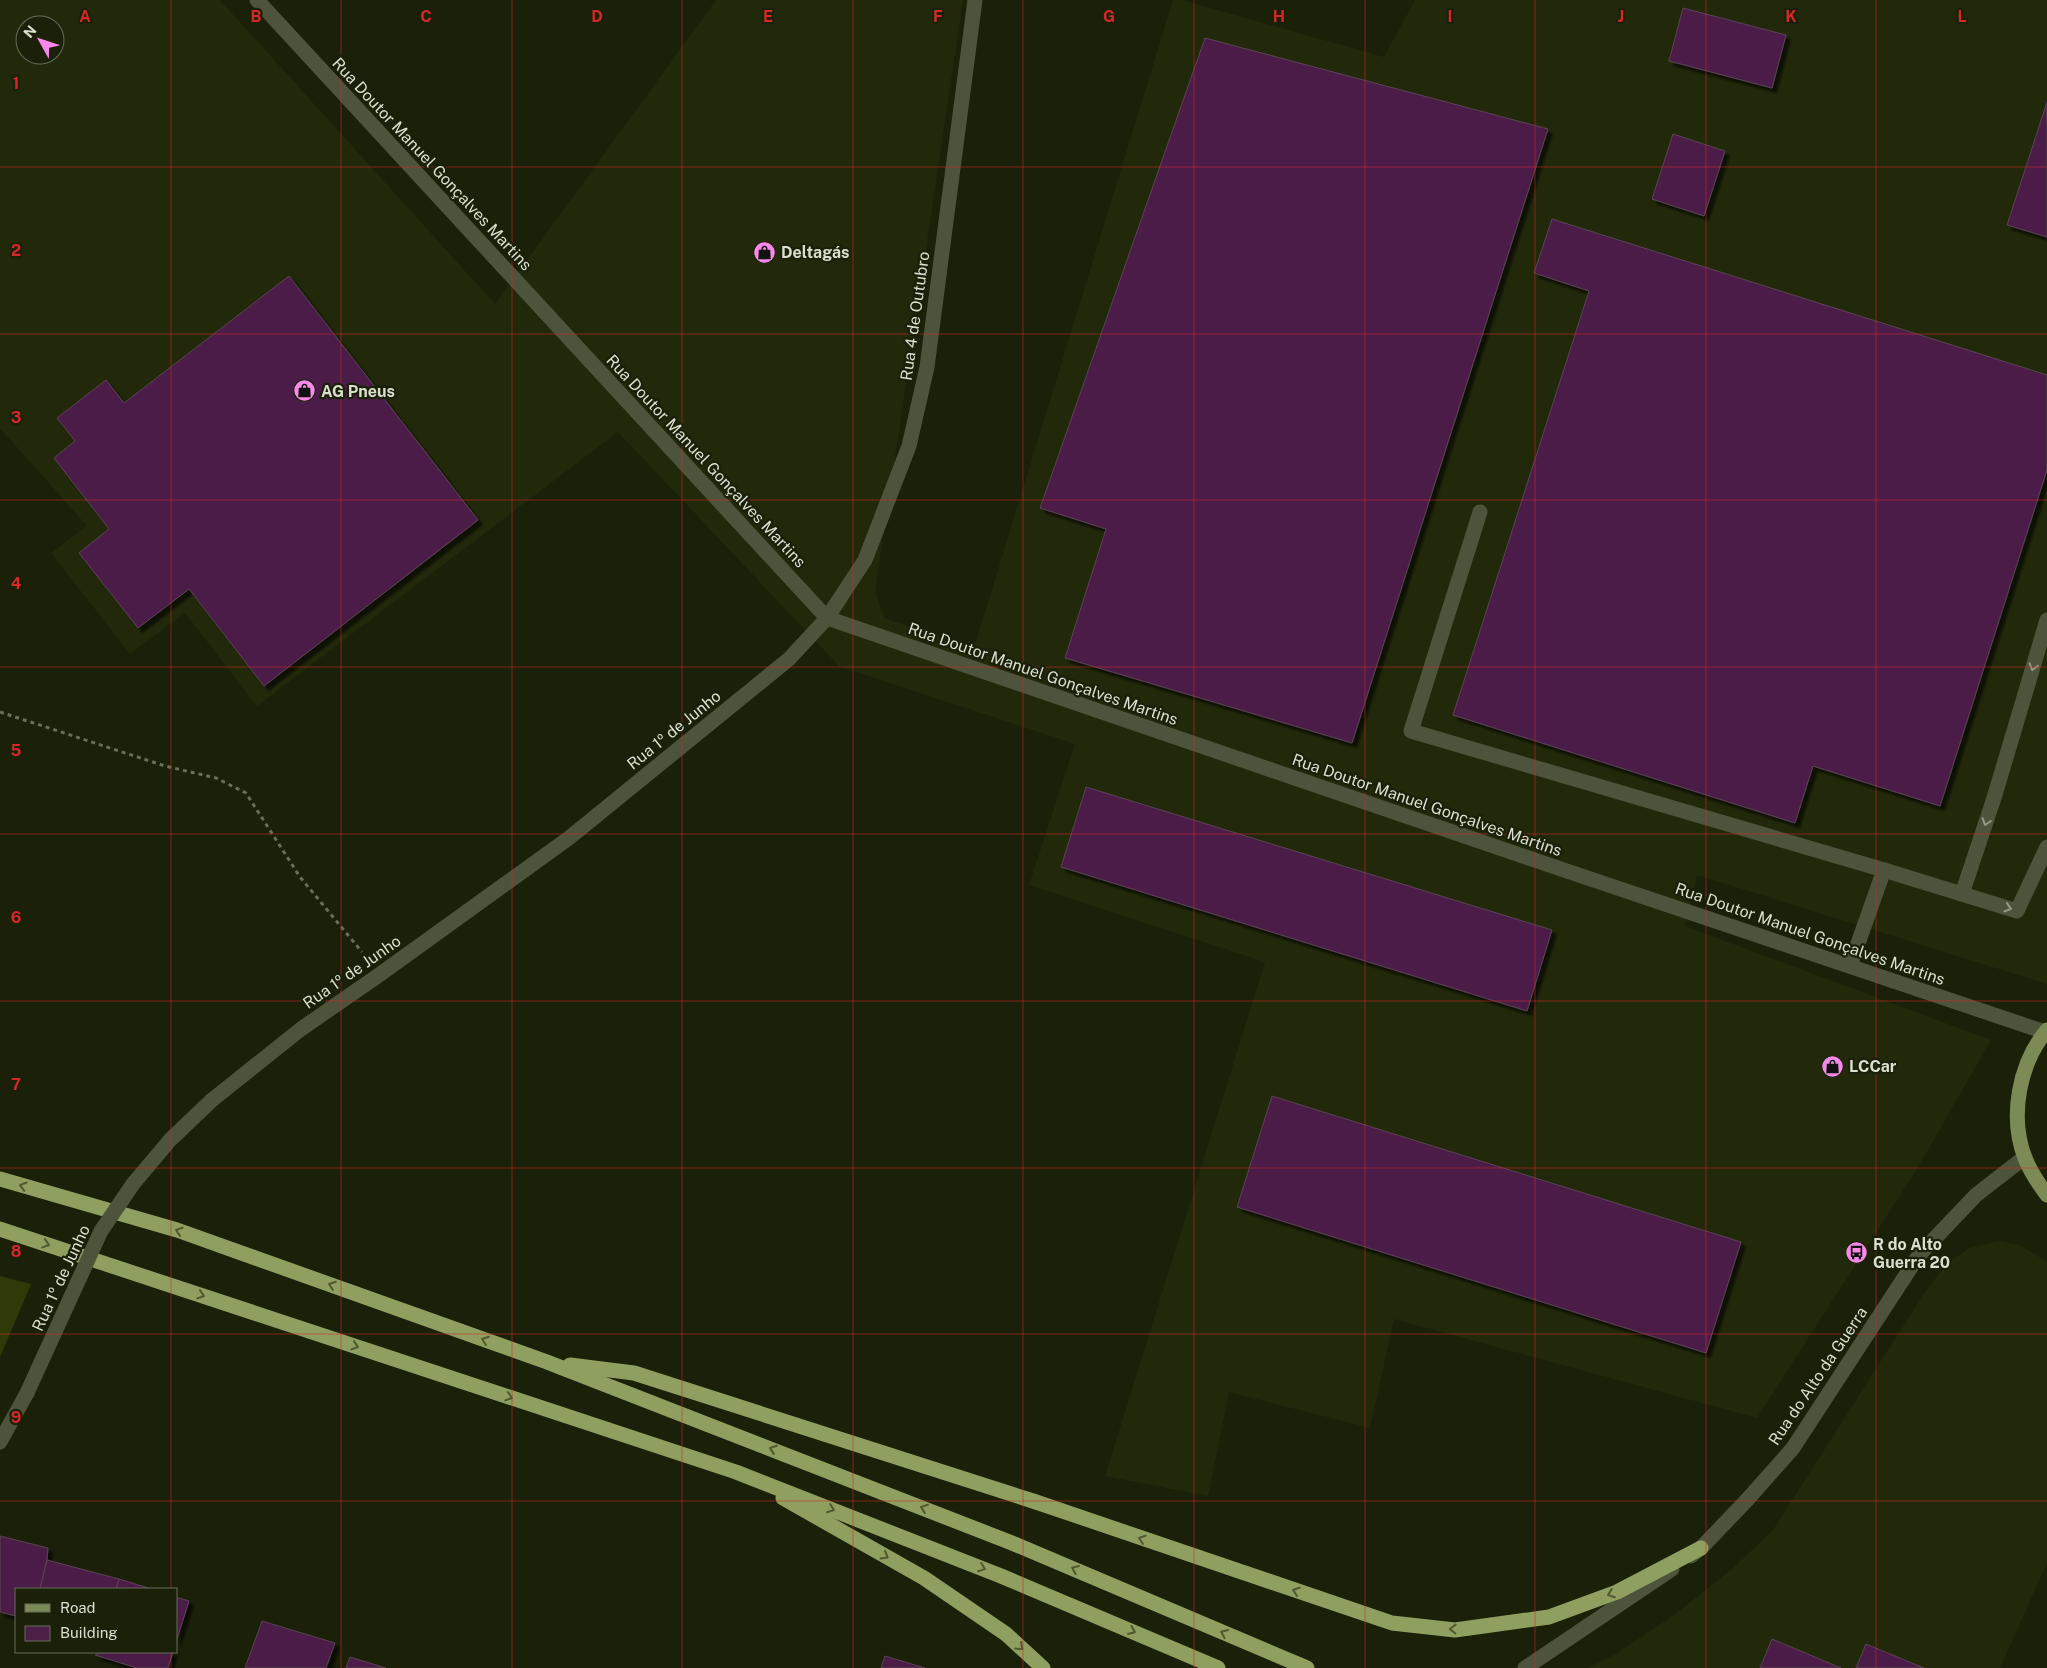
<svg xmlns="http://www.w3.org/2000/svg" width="2047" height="1668" viewBox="0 0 2047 1668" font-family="'Public Sans',sans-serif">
<defs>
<filter id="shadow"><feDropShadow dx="4.5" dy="4.5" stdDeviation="1" flood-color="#0009"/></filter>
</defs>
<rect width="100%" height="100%" fill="#1b2009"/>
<g fill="#22290a" fill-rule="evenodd">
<path d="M0,0H220L495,304L716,0H963L875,591L884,618L974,648L1173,0H1182L1384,57L1415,0H2047V984L1697,875L1685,926L1991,1040L1917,1169L1757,1418L1394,1319L1370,1428L1229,1392L1208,1496L1105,1476L1265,962L1029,885L1075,744L839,666L618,432L257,706L185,613L130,654L51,553L87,526L0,428ZM25,25H55V55H25Z"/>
<polygon points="1998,1241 2020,1245 2047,1262 2047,1563 2000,1668 1588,1668 1614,1655 1674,1615 1733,1568 1773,1530 1925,1292 1947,1263 1970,1248"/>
</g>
<polygon fill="#303a09" points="0,1276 31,1284 0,1357"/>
<g fill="#4c1f46" stroke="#594355" filter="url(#shadow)">
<polygon points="1683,8 1786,35 1772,88 1669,61"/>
<polygon points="1205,38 1548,129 1352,743 1065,658 1106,529 1040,508"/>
<polygon points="2047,102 2047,237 2007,225"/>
<polygon points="1673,134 1725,151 1704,216 1652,199"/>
<polygon points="1552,219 2047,375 2047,470 1940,806 1813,766 1795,823 1453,715 1589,291 1534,273"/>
<polygon points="289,276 478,520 264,686 189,589 138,628 79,553 109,529 54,458 75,441 57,418 106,380 124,403"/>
<polygon points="1086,787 1552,930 1527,1011 1061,867"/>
<polygon points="1272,1096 1741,1242 1706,1353 1237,1207"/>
<polygon points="0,1536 48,1548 47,1560 40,1589 16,1589 16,1616 0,1612"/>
<polygon points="47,1560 119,1579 116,1589 40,1589"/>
<polygon points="119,1579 152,1589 116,1589"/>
<polygon points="176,1597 189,1601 176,1642"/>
<polygon points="262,1621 335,1643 326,1668 245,1668"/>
<polygon points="1772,1639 1841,1668 1760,1668"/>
<polygon points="1866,1644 1924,1668 1856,1668"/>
<polygon points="100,1652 173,1652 168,1668 137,1668 95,1655"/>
<polygon points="885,1656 925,1668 881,1668"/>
<polygon points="350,1657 386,1668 346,1668"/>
</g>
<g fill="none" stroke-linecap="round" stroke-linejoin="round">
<polyline stroke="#696e5b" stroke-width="3" stroke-dasharray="4 4" stroke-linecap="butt" points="0,712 165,766 216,778 246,793 300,877 362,952"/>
<g stroke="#4d543b" stroke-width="15">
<polyline points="257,0 827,618 1555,867 2045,1032"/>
<polyline points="1480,512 1411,731 1884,870 1850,966"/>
<polyline points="1884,870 2017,911 2047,847"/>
<polyline points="1962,894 1994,798 2047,620"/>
<polyline points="212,1100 301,1029 379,975 569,838 789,659 827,618 865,560 909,446 927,367 975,0"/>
<polyline points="0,1442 27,1393"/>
<polyline points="1691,1556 1701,1548 1747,1500 1793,1448 1919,1255 1976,1195 2025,1157"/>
<polyline points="1525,1668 1672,1569"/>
</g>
<path stroke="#7c8a56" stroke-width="15" d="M2047,1030C2019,1063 2009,1117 2025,1158C2030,1171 2038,1183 2047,1195"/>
<g stroke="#8f9f60" stroke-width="15">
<polyline points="0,1179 177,1230 547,1362 1012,1543 1307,1668"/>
<polyline points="0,1229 736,1472 1001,1576 1218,1668"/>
<polyline points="570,1365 634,1373 1033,1501 1392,1623 1455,1630 1549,1617 1617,1592 1701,1548"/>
<polyline points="783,1498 924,1578 1006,1634 1043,1668"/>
</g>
<polyline stroke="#4d543b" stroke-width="15" points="27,1393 101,1231 133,1184 170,1140 212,1100"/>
</g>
<defs><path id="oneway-chevron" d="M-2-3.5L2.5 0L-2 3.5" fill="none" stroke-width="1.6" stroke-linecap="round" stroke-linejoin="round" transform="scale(1.25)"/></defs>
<g stroke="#949a86">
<use href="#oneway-chevron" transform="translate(2033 667) rotate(107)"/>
<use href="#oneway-chevron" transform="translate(1986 822) rotate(108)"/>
<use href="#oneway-chevron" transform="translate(2008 908) rotate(17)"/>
</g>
<g stroke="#4f5930">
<use href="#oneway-chevron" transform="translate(23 1186) rotate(-164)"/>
<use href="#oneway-chevron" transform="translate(179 1231) rotate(-162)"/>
<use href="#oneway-chevron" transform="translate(46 1244) rotate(18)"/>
<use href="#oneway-chevron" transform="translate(332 1285) rotate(-160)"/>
<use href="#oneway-chevron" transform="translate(201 1295) rotate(18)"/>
<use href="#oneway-chevron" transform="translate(485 1340) rotate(-160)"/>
<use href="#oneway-chevron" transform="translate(355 1346) rotate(18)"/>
<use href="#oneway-chevron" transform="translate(509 1397) rotate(18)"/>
<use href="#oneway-chevron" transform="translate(773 1449) rotate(-159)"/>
<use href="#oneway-chevron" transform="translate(924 1508) rotate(-159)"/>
<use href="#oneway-chevron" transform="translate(831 1509) rotate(21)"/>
<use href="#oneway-chevron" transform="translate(1142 1539) rotate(-161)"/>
<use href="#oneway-chevron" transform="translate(885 1556) rotate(30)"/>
<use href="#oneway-chevron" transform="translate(982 1568) rotate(21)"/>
<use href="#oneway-chevron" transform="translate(1075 1569) rotate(-157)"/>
<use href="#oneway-chevron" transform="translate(1296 1591) rotate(-161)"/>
<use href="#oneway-chevron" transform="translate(1611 1594) rotate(159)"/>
<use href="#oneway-chevron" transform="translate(1453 1629) rotate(-179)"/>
<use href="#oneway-chevron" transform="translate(1132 1631) rotate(23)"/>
<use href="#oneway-chevron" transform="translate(1224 1633) rotate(-157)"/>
<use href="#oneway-chevron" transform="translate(1020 1647) rotate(42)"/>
</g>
<path fill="none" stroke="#d62828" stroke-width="1" stroke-opacity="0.55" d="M171,0V1589M341,0V1668M512,0V1668M682,0V1668M853,0V1668M1023,0V1668M1194,0V1668M1365,0V1668M1535,0V1668M1706,0V1668M1876,0V1668M0,167H2047M0,334H2047M0,500H2047M0,667H2047M0,834H2047M0,1001H2047M0,1168H2047M0,1334H2047M0,1501H2047M171,1652V1668"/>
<defs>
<symbol id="shop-disc" viewBox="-11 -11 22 22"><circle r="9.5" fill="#f888e9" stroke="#1b2009"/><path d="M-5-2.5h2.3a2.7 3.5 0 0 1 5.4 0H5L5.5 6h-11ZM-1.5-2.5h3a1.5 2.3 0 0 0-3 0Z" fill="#111"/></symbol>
<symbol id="bus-disc" viewBox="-11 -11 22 22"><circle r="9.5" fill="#f888e9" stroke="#1b2009"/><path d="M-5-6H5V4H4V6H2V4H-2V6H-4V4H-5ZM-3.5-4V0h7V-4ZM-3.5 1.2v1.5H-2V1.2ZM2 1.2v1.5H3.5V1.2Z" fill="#111"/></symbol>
</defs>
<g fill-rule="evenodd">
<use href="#shop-disc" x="752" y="240" width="25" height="25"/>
<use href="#shop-disc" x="292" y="378" width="25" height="25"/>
<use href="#shop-disc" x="1820" y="1054" width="25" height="25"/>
<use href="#bus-disc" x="1844" y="1240" width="25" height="25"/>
</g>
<g text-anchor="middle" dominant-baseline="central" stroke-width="4.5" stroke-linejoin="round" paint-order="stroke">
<g font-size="16" fill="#dadfd0" stroke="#1b2009">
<text transform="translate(432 164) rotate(47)">Rua Doutor Manuel Gonçalves Martins</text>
<text transform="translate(915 316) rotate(-82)">Rua 4 de Outubro</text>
<text transform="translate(706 461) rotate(47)">Rua Doutor Manuel Gonçalves Martins</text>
<text transform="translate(1043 674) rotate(19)">Rua Doutor Manuel Gonçalves Martins</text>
<text transform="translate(674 730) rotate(-39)">Rua 1º de Junho</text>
<text transform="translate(1427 805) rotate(19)">Rua Doutor Manuel Gonçalves Martins</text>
<text transform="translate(1810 934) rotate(19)">Rua Doutor Manuel Gonçalves Martins</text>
<text transform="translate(352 972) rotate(-35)">Rua 1º de Junho</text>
<text transform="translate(61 1278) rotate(-65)">Rua 1º de Junho</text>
<text transform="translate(1818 1376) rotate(-56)">Rua do Alto da Guerra</text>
</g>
<g font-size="16" font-weight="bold" fill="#dadfd0" stroke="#1b2009" text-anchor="start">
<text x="781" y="252">Deltagás</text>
<text x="321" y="391">AG Pneus</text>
<text x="1849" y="1066">LCCar</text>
<text x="1873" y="1244">R do Alto<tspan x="1873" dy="18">Guerra 20</tspan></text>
</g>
</g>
<g font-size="16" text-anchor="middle" font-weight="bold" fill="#d62828" stroke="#1b2009" stroke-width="4.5" stroke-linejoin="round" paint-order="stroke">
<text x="85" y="22">A</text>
<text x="256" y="22">B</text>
<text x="426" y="22">C</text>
<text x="597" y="22">D</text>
<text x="768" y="22">E</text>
<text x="938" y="22">F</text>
<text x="1109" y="22">G</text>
<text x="1279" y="22">H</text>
<text x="1450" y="22">I</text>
<text x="1621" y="22">J</text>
<text x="1791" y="22">K</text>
<text x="1962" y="22">L</text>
<text x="16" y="89">1</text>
<text x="16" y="256">2</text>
<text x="16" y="423">3</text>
<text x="16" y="589">4</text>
<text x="16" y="756">5</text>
<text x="16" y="923">6</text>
<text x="16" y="1090">7</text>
<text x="16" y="1257">8</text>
<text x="16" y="1423">9</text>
</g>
<rect x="15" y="1588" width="162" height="65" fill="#1b2009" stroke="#676c59"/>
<rect x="25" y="1604" width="25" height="8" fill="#7c8a56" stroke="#676c59"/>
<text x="60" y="1613" font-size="15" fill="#dadfd0">Road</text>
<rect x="25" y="1626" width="25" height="15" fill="#4c1f46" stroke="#676c59"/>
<text x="60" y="1638" font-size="15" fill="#dadfd0">Building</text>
<g transform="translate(40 40) rotate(310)"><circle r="24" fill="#1b2009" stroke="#676c59"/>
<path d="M0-4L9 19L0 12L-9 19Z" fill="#f888e9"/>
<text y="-8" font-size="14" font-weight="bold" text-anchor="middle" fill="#dadfd0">N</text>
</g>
</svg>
